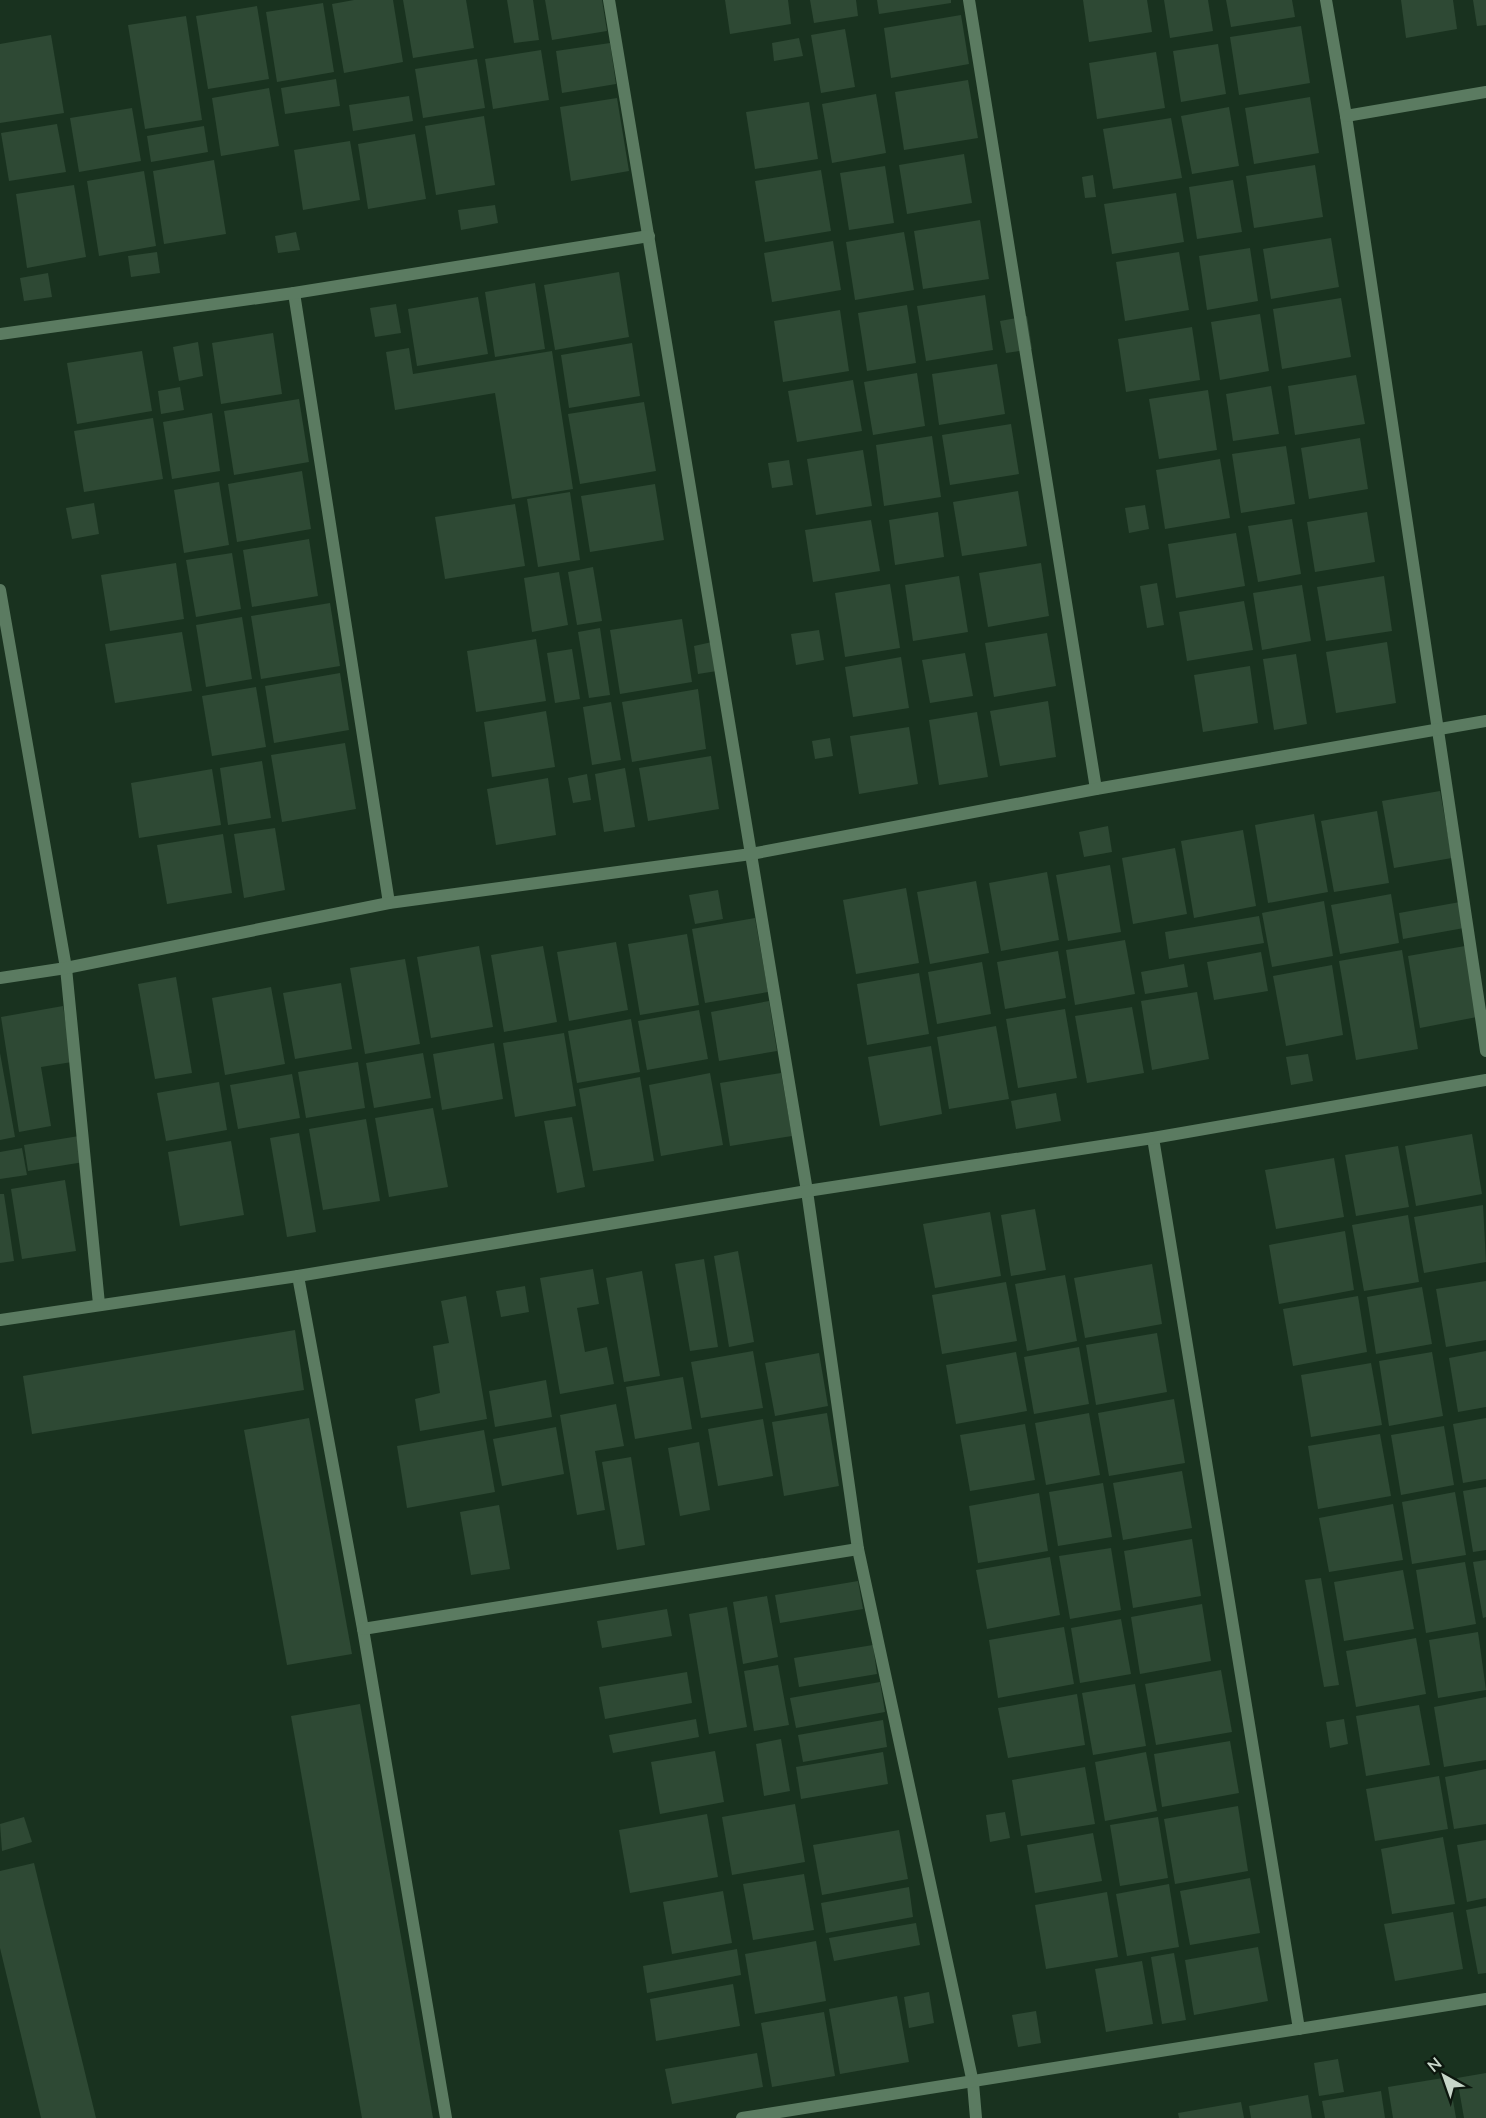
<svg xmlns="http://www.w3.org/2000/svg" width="1486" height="2118" viewBox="0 0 1486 2118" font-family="Lato,sans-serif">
<rect width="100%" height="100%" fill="#19321f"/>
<g fill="#2e4934">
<polygon points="354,0 393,0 403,62 344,73 332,4"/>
<polygon points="403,0 466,0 474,48 413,58"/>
<polygon points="507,0 533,0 539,40 514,43"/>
<polygon points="545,0 602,0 607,31 552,40"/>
<polygon points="725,0 788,0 791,24 730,34"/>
<polygon points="810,0 856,0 858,16 814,23"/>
<polygon points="877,0 951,0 951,3 879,14"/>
<polygon points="1083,0 1147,0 1152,32 1089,42"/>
<polygon points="1164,0 1208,0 1213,31 1170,38"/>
<polygon points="1226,0 1292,0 1295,17 1231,27"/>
<polygon points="1401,0 1453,0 1457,29 1406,38"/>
<polygon points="1473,0 1486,0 1486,25 1477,26"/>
<polygon points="323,3 334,72 277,82 266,12"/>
<polygon points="257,6 269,79 208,89 196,16"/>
<polygon points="961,15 969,64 891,78 884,28"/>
<polygon points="186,16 202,120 145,129 128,25"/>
<polygon points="1301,26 1310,83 1239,95 1230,37"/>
<polygon points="845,29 855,87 821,93 811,35"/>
<polygon points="51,35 64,113 0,123 0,44"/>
<polygon points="799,38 803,56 774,61 772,43"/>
<polygon points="610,43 616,84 562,93 556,51"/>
<polygon points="1218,44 1226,94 1181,102 1173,51"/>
<polygon points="541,50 549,100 493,109 485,59"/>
<polygon points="1156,52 1165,108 1097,119 1089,63"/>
<polygon points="477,59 485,108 423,118 415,69"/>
<polygon points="336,79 340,106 285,114 281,88"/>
<polygon points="968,80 978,138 904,150 895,92"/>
<polygon points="269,88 279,146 221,156 212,98"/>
<polygon points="876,94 886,153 832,163 822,104"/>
<polygon points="409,96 413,121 353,131 349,105"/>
<polygon points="1310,97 1319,153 1254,164 1245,108"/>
<polygon points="617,98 629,171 571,181 560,107"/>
<polygon points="809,102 818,159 755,169 746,112"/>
<polygon points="1229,107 1239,166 1192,174 1181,116"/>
<polygon points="132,108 141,161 79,172 70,118"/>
<polygon points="484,116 495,185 436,195 425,126"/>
<polygon points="1171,118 1182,178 1113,189 1103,129"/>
<polygon points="57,124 66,172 9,181 1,133"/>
<polygon points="204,126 208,152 151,162 147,136"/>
<polygon points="415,134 426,199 368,209 358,144"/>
<polygon points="350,141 360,200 303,210 294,150"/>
<polygon points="964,154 972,203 907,214 899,165"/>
<polygon points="214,160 226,234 164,244 153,171"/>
<polygon points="1315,165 1323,217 1254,228 1246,176"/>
<polygon points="885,166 894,223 849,230 840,173"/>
<polygon points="821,170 831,231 765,242 755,181"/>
<polygon points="144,171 156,246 99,256 87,181"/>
<polygon points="1093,175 1096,197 1085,198 1082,177"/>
<polygon points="1233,180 1242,232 1197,239 1189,187"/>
<polygon points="74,185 86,257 27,268 16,194"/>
<polygon points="1176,193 1184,242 1112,254 1104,204"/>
<polygon points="495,205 498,223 461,230 458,210"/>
<polygon points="980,220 989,279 923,289 914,231"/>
<polygon points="296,232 300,250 278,253 275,236"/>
<polygon points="904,232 914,290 855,300 846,242"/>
<polygon points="1331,238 1339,287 1271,299 1263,249"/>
<polygon points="833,241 841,290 772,302 764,253"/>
<polygon points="1250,248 1258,301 1207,310 1199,256"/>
<polygon points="157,252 160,273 131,277 128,256"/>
<polygon points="1179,252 1189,310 1125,321 1116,262"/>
<polygon points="619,272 629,337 555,350 544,285"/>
<polygon points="48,273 52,297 24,301 20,278"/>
<polygon points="535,283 545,349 495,357 485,292"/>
<polygon points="985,295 993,350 926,361 917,306"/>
<polygon points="478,297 488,354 417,366 408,309"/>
<polygon points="1341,298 1351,357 1282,369 1273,309"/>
<polygon points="396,304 401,333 375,337 370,308"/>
<polygon points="907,305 916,363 867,371 858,313"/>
<polygon points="840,310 849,371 783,382 774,321"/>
<polygon points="1260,314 1269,371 1220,380 1211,322"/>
<polygon points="1027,316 1032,349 1006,353 1000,321"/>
<polygon points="1192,327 1200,380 1126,392 1118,339"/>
<polygon points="273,333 282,394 221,404 212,343"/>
<polygon points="198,342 203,376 179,381 173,347"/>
<polygon points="632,343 640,396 569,408 561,355"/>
<polygon points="409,348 413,374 552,351 573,489 512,499 495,393 395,410 386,352"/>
<polygon points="142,351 152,411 77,424 67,363"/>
<polygon points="997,364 1005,414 939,425 932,374"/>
<polygon points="917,373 925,426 873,435 864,382"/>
<polygon points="1356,375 1365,424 1295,435 1288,386"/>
<polygon points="853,380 862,431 797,442 788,391"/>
<polygon points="1271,386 1279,434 1233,441 1226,394"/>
<polygon points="180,387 184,410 161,414 158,391"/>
<polygon points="1208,390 1217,450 1159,459 1149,399"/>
<polygon points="299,399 309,462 234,475 224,411"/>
<polygon points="644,402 656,471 580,484 568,414"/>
<polygon points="212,413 220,471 172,479 163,422"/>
<polygon points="153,418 163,479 84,492 74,431"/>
<polygon points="1011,424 1019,474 950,485 942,435"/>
<polygon points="932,436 941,497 884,506 876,445"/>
<polygon points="1360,438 1368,489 1309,499 1301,448"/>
<polygon points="1286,446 1295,504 1241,513 1232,454"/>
<polygon points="863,450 872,506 816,515 807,459"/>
<polygon points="1220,459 1230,518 1165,529 1156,470"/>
<polygon points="789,460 793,485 772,488 768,463"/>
<polygon points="302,471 311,529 237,542 228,484"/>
<polygon points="219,482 229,545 184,553 174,490"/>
<polygon points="655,484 664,540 590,552 581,496"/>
<polygon points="1018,491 1027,546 962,556 953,502"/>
<polygon points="570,492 580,560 538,567 527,499"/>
<polygon points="94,503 99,534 72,539 66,508"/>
<polygon points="515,504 525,566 445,579 435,517"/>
<polygon points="1145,505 1149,529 1129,533 1125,508"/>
<polygon points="938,512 944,557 895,565 889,520"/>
<polygon points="1367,512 1375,562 1315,572 1307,522"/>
<polygon points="1292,519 1301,574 1258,582 1248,526"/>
<polygon points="871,520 880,571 813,582 805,530"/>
<polygon points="1236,533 1245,586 1176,598 1168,544"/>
<polygon points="309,539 318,596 252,607 243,550"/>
<polygon points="232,553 241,609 196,617 186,560"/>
<polygon points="176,563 184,619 110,631 101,575"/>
<polygon points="1041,563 1049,616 988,627 979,573"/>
<polygon points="593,567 602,621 577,625 568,572"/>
<polygon points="559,572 568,625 532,632 524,578"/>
<polygon points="959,576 968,632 913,641 905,585"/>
<polygon points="1384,576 1392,631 1326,641 1317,587"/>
<polygon points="1157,583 1164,625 1147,628 1140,586"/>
<polygon points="890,584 900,648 845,657 835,593"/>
<polygon points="1302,585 1311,641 1262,650 1253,593"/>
<polygon points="1244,601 1253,650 1187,661 1179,612"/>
<polygon points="330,603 340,666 261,679 251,616"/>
<polygon points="242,617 252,679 206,687 196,625"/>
<polygon points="682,619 692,682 620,694 610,630"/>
<polygon points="600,628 610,695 589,698 578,632"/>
<polygon points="819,630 824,660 796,665 791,634"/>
<polygon points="182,632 192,691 115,703 105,644"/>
<polygon points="1047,633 1056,686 994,697 985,643"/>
<polygon points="536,639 546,701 476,712 467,651"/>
<polygon points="712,642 717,671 698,674 694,646"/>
<polygon points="1387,642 1396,703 1336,713 1326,652"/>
<polygon points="572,649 580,699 555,703 547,653"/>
<polygon points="965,653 973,696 930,703 922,660"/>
<polygon points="1296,654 1307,724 1274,730 1263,659"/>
<polygon points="901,657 909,708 853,717 845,667"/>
<polygon points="1250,666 1258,723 1203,732 1194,675"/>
<polygon points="340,673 349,730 274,743 265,686"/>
<polygon points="256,687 266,747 212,756 202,696"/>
<polygon points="698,689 706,749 632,762 622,702"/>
<polygon points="1048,701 1056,757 1000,766 990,711"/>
<polygon points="611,702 621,760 592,765 583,707"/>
<polygon points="546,711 555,767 492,777 484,722"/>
<polygon points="977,712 988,777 939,785 929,720"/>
<polygon points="909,727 918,784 859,794 850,736"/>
<polygon points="830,738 833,756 815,759 812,741"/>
<polygon points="345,743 356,809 282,822 271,755"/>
<polygon points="711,756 719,809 648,821 639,768"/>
<polygon points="262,761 271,818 228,825 220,768"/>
<polygon points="625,768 635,827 604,832 595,774"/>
<polygon points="212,769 221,825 139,838 131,783"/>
<polygon points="587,774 591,800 573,803 568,778"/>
<polygon points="548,778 556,835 496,845 487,789"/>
<polygon points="1440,791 1452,858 1394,868 1382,801"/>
<polygon points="1377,811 1389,883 1334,892 1321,821"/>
<polygon points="1314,814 1328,892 1268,903 1255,825"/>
<polygon points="1108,826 1112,852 1084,857 1079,832"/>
<polygon points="275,828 285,890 244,898 234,834"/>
<polygon points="1243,830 1256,906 1194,918 1181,841"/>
<polygon points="223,834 232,893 167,904 157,845"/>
<polygon points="1175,848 1187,914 1133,924 1122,858"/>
<polygon points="1110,865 1121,932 1068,941 1056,875"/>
<polygon points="1047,872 1059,940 1001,951 989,883"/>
<polygon points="976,881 989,953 930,964 917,892"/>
<polygon points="906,888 919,963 856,974 843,900"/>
<polygon points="718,890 723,919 695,924 689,895"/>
<polygon points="1391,894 1399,943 1340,954 1331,905"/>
<polygon points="1324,901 1333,956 1272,967 1262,913"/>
<polygon points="1460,902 1464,928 1403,939 1399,913"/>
<polygon points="1259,916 1264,943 1169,959 1165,932"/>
<polygon points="755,918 768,992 705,1003 692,929"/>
<polygon points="687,934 699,1005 640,1015 628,944"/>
<polygon points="1125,940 1135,994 1075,1005 1066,950"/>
<polygon points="616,942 628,1010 569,1021 557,952"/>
<polygon points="479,946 493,1027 431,1038 417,957"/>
<polygon points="543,946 557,1022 504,1032 491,955"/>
<polygon points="1465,946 1477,1017 1420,1028 1408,956"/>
<polygon points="1402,950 1418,1049 1356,1060 1339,961"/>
<polygon points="1058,951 1066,998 1005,1009 997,962"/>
<polygon points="1261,952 1268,991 1214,1000 1207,962"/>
<polygon points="405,959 420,1044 365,1054 350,968"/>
<polygon points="982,962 991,1014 937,1024 928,972"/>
<polygon points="1184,964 1188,987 1145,994 1141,972"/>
<polygon points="1332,965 1343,1035 1286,1046 1273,976"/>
<polygon points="919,973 929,1034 867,1045 857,984"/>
<polygon points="176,977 192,1073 155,1079 138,984"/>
<polygon points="341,983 352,1049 295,1059 283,993"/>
<polygon points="271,987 285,1064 225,1075 212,998"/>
<polygon points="1197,992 1209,1059 1152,1070 1141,1001"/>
<polygon points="769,1001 777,1051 719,1061 711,1012"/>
<polygon points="63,1006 72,1062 41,1067 51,1126 19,1132 1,1017"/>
<polygon points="1132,1007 1144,1073 1087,1083 1075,1016"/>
<polygon points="1065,1009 1077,1078 1018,1088 1006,1019"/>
<polygon points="699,1010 708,1059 647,1070 638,1021"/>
<polygon points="631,1019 640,1072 577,1083 568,1031"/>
<polygon points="996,1026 1009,1099 949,1109 937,1037"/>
<polygon points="564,1033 576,1106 515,1117 503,1043"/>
<polygon points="494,1043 503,1099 442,1110 433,1054"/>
<polygon points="931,1046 942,1114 880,1126 868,1057"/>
<polygon points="0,1053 15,1137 0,1140"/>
<polygon points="423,1053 431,1098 374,1108 366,1063"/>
<polygon points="1308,1054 1313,1081 1291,1085 1286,1057"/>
<polygon points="358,1062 365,1108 306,1118 298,1072"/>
<polygon points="710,1073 723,1145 661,1156 649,1085"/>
<polygon points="781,1073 792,1136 730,1146 720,1083"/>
<polygon points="292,1074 300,1118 238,1129 230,1085"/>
<polygon points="640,1077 654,1161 593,1171 579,1089"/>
<polygon points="219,1082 227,1130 166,1141 157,1093"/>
<polygon points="1056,1093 1061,1121 1016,1129 1011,1101"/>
<polygon points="433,1108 448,1187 389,1197 375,1118"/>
<polygon points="572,1117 585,1187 557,1193 544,1121"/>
<polygon points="366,1119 380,1201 323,1210 309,1129"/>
<polygon points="299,1133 316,1232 287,1237 270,1138"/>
<polygon points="1472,1134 1482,1194 1416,1206 1405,1146"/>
<polygon points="79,1136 84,1162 28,1171 24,1145"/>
<polygon points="231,1141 244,1215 180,1226 168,1152"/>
<polygon points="1398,1146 1409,1207 1356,1216 1345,1155"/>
<polygon points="22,1148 27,1175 0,1179 0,1152"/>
<polygon points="1334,1158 1344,1217 1276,1229 1265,1170"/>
<polygon points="65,1180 76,1251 22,1259 11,1189"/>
<polygon points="0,1194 4,1194 14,1261 0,1263"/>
<polygon points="1483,1205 1486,1262 1424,1273 1414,1217"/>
<polygon points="1035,1209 1046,1270 1011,1276 1001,1215"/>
<polygon points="990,1212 1001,1276 935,1288 923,1224"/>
<polygon points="1408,1215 1419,1282 1364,1291 1352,1225"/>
<polygon points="1345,1231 1354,1290 1279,1304 1269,1245"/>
<polygon points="738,1251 754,1342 729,1347 714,1256"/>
<polygon points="704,1259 718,1347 690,1351 675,1264"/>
<polygon points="1152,1264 1162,1324 1085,1338 1074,1278"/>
<polygon points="593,1269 599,1304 577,1308 585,1352 607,1347 614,1384 560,1394 540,1278"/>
<polygon points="642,1271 660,1376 624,1382 606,1278"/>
<polygon points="1065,1275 1077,1341 1027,1351 1015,1284"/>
<polygon points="1486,1281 1486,1340 1446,1347 1436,1289"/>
<polygon points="1006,1282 1017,1341 942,1354 932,1295"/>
<polygon points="525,1286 529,1312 501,1317 496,1291"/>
<polygon points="1422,1287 1432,1344 1376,1354 1367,1297"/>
<polygon points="466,1296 487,1419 420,1431 415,1399 440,1393 433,1346 449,1343 441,1301"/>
<polygon points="1358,1296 1367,1352 1293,1366 1283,1309"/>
<polygon points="295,1330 304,1390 32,1434 23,1376"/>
<polygon points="1157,1333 1167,1392 1096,1405 1086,1345"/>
<polygon points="1079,1347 1089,1404 1034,1414 1024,1357"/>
<polygon points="753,1351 763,1408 701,1418 691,1362"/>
<polygon points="1486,1351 1486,1407 1458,1412 1449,1358"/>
<polygon points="1016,1352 1027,1411 956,1424 946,1365"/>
<polygon points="1432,1352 1443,1416 1389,1426 1379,1361"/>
<polygon points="819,1353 828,1406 775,1416 765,1363"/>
<polygon points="1371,1363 1382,1425 1311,1437 1301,1375"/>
<polygon points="683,1377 692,1429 635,1439 626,1387"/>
<polygon points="546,1380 552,1417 495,1427 489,1391"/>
<polygon points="1174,1399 1185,1463 1109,1476 1098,1413"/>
<polygon points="616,1404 624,1446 595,1451 605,1510 577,1515 560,1415"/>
<polygon points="827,1413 839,1486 784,1496 772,1422"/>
<polygon points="1089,1413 1100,1475 1046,1485 1035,1423"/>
<polygon points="309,1418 352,1654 287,1665 244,1430"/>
<polygon points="1486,1418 1486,1479 1463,1483 1453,1424"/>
<polygon points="763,1419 773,1476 718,1486 708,1429"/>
<polygon points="1025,1424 1035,1480 970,1491 960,1435"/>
<polygon points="1444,1426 1454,1485 1401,1495 1391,1435"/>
<polygon points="556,1427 564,1474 502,1486 493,1439"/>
<polygon points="484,1430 495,1492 407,1508 397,1446"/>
<polygon points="1380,1434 1391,1496 1318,1509 1308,1446"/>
<polygon points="699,1442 710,1510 680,1516 668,1448"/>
<polygon points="631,1457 645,1545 617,1550 602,1462"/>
<polygon points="1182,1471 1192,1528 1123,1540 1113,1483"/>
<polygon points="1103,1483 1112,1537 1058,1546 1049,1492"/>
<polygon points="1486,1487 1486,1550 1473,1552 1463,1491"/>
<polygon points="1455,1492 1466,1555 1412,1564 1402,1502"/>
<polygon points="1039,1493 1048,1551 978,1563 969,1506"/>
<polygon points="1393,1504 1403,1560 1329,1572 1319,1518"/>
<polygon points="499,1505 510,1569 471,1575 460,1512"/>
<polygon points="1192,1539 1201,1596 1133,1608 1124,1551"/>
<polygon points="1111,1548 1121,1610 1070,1619 1059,1556"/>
<polygon points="1050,1557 1060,1615 987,1629 976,1570"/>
<polygon points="1486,1560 1486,1617 1483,1618 1473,1562"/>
<polygon points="1465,1562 1476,1624 1426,1633 1416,1570"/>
<polygon points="1403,1570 1414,1629 1344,1641 1334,1582"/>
<polygon points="1321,1578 1339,1685 1324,1687 1305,1580"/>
<polygon points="858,1581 863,1609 780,1623 775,1595"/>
<polygon points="767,1596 778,1657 743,1664 733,1602"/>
<polygon points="1202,1604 1211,1661 1140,1674 1131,1617"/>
<polygon points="727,1607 747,1727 709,1734 689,1614"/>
<polygon points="667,1609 672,1636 602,1648 597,1621"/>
<polygon points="1121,1619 1131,1674 1080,1683 1071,1628"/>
<polygon points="1064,1627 1074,1684 998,1698 989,1640"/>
<polygon points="1478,1632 1486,1690 1438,1698 1429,1640"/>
<polygon points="1416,1638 1426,1694 1356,1707 1346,1651"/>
<polygon points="873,1645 877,1674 799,1687 794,1658"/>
<polygon points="778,1665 789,1725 754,1731 744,1671"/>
<polygon points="1221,1670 1232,1732 1156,1745 1145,1684"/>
<polygon points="687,1672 692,1703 605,1719 599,1687"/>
<polygon points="880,1682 885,1712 796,1728 790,1698"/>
<polygon points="1135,1684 1146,1746 1093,1755 1082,1693"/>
<polygon points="1077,1694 1085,1745 1008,1758 998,1708"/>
<polygon points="1486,1697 1486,1760 1444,1767 1434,1707"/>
<polygon points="360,1704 433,2118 362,2118 291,1716"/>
<polygon points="1419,1705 1430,1765 1366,1776 1356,1716"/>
<polygon points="696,1719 699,1737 613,1753 609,1735"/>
<polygon points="1344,1719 1348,1744 1330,1748 1326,1722"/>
<polygon points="883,1720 887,1747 803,1762 798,1735"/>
<polygon points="781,1739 790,1791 764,1796 756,1744"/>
<polygon points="1230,1741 1239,1793 1162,1807 1154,1754"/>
<polygon points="715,1751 724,1802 660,1814 651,1762"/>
<polygon points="883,1752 888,1784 801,1799 796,1767"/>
<polygon points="1146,1752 1157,1811 1105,1821 1095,1762"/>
<polygon points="1085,1767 1095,1824 1021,1836 1012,1780"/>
<polygon points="1486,1769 1486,1824 1454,1829 1445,1777"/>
<polygon points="1439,1776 1448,1829 1375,1841 1366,1789"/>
<polygon points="795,1804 805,1862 732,1875 722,1817"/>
<polygon points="1238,1806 1248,1871 1175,1884 1164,1819"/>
<polygon points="1005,1812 1010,1838 990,1842 986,1815"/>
<polygon points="707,1814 718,1877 630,1893 619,1830"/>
<polygon points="24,1817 32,1842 2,1851 0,1824"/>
<polygon points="1158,1817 1168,1878 1120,1886 1110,1825"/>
<polygon points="899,1830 908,1879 822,1895 813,1845"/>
<polygon points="1093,1833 1102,1881 1035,1893 1027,1845"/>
<polygon points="1443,1837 1455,1904 1392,1914 1381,1849"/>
<polygon points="1486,1840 1486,1898 1467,1902 1457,1845"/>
<polygon points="34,1863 96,2118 41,2118 0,1948 0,1871"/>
<polygon points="804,1874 814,1930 753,1940 743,1884"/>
<polygon points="1250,1878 1260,1933 1190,1945 1180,1891"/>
<polygon points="1169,1884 1179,1947 1127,1956 1116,1894"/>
<polygon points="909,1887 913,1917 826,1933 821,1903"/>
<polygon points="723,1891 732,1943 672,1954 663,1902"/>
<polygon points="1107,1892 1118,1957 1046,1969 1035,1905"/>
<polygon points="1486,1906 1486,1973 1478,1974 1466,1910"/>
<polygon points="1453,1912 1463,1969 1395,1981 1384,1924"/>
<polygon points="916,1923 920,1945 834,1961 829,1938"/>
<polygon points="816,1941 826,2001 755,2014 745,1954"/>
<polygon points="1258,1947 1268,2001 1194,2015 1185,1960"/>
<polygon points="737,1949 741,1975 647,1993 643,1966"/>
<polygon points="1174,1953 1186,2020 1162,2024 1151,1957"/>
<polygon points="1142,1961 1153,2024 1106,2032 1095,1969"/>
<polygon points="733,1984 740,2026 656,2041 650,1999"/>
<polygon points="929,1992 934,2023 909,2028 904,1997"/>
<polygon points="897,1996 909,2062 840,2074 829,2009"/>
<polygon points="1036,2011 1041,2043 1018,2047 1012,2015"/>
<polygon points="824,2012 835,2076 772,2087 761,2023"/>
<polygon points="757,2053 763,2087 672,2104 665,2069"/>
<polygon points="1338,2059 1344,2092 1319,2096 1314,2063"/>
<polygon points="1486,2073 1486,2118 1464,2118 1457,2078"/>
<polygon points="1449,2077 1456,2118 1393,2118 1388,2087"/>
<polygon points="1381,2091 1385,2118 1325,2118 1322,2101"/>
<polygon points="1308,2095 1312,2118 1251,2118 1249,2106"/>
<polygon points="1241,2102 1244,2118 1179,2118 1178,2113"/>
</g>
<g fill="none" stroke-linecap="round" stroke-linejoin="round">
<g stroke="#5b7b61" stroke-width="12">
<polyline points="609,0 807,1191 858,1549 973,2083 976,2118"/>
<polyline points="969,0 1096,789"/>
<polyline points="1326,0 1346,116 1486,1051"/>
<polyline points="1346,116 1486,92"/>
<polyline points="294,293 389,903"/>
<polyline points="0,334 294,293 649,236"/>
<polyline points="0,590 66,968 99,1304"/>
<polyline points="0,978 66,968 389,903 751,854 1096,789 1486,721"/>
<polyline points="1153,1138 1299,2029"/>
<polyline points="298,1276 363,1629 446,2118"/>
<polyline points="0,1320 298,1276 807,1191 1153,1138 1486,1080"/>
<polyline points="363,1629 858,1549"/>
<polyline points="742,2118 1486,1999"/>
</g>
</g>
<g transform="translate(1444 2076) rotate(320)" stroke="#0c170e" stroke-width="4.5" paint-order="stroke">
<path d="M0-4.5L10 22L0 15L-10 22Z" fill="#c7d6c9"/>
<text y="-9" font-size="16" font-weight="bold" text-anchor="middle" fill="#c7d6c9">N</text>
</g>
</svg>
